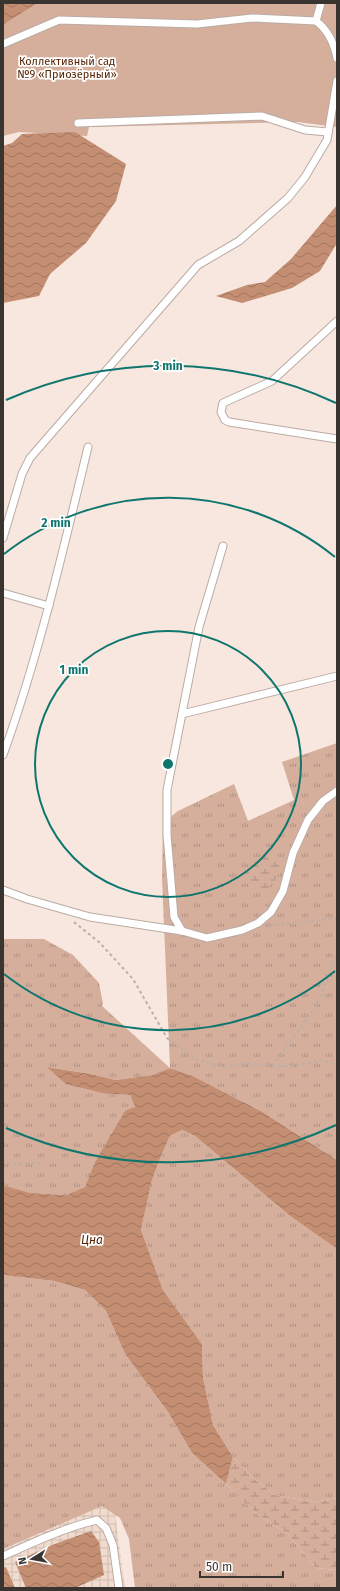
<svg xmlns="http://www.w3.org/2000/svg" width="340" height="1591" viewBox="0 0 340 1591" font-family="'Fira Sans',sans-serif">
<defs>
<pattern id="industrial-grid" width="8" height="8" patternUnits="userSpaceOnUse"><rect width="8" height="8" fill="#f1dace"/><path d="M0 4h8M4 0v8" fill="none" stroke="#cfbcb1"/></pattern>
<pattern id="grass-tufts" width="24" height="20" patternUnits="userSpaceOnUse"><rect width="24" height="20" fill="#d5af9c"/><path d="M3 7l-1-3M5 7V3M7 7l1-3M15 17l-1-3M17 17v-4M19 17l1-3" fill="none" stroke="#ae8f80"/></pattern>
<pattern id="wetland-marsh" width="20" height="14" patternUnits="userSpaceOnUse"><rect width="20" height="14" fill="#d5af9c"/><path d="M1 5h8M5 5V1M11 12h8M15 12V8" fill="none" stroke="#ae8f80"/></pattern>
<pattern id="water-waves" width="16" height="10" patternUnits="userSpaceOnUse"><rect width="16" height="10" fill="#c48e73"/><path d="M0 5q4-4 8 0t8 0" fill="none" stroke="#a0755f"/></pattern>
</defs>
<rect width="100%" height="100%" fill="#f7e7df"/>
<polygon fill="url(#industrial-grid)" points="113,1497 125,1588 3,1588 3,1544"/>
<g fill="url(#grass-tufts)">
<polygon points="337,743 337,1160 261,1111 193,1076 170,1068 152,1075 116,1080 91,1074 48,1067 107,1094 130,1095 135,1107 95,1162 86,1187 66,1195 31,1193 3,1185 3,939 44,939 73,955 99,983 103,1004 102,1006 170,1068 162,878 163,819 168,819 178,811 234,784 248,821 294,800 282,762"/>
<polygon points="182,1130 195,1136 290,1216 337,1249 337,1498 314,1502 275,1495 253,1478 233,1457 213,1425 203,1377 202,1344 163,1290 141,1230 152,1180 161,1156 170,1136"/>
<polygon points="3,1275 54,1281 85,1290 106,1311 125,1354 168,1412 192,1453 240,1497 257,1514 287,1533 316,1568 337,1570 337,1588 135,1588 129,1539 120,1518 102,1506 3,1549"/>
</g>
<g fill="url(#wetland-marsh)">
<polygon points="270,854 281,860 279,874 269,888 249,888 245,871 255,859"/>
<polygon points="233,1457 253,1478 275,1495 314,1502 337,1498 337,1570 316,1568 287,1533 257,1514 226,1484"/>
</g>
<polygon fill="#d5af9c" points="38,3 337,3 337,140 336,127 298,122 89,127 87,136 19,132 3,136 3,25"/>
<g fill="url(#water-waves)">
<polygon points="3,3 38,3 3,25"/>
<polygon points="75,132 126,164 116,201 86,243 50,274 39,296 3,303 3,146 12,143 22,134"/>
<polygon points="337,205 337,243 320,271 292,288 242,303 216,296 247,285 265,282 291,259"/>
<polygon points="47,1067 91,1074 116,1080 152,1075 170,1068 193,1076 261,1111 337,1160 337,1249 290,1216 195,1136 182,1130 170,1136 161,1156 152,1180 141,1230 163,1290 202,1344 203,1377 213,1425 233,1457 226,1484 192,1453 168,1412 125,1354 106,1311 85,1290 54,1281 3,1275 3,1185 31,1193 66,1195 85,1187 95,1162 125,1111 135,1107 130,1095 107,1094 66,1084"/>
<polygon points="91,1531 99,1542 104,1575 75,1588 26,1588 15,1562 52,1545"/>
<polygon points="6,1567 15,1588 3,1588 3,1568"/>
</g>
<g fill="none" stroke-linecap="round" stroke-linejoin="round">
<defs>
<g id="service">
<path d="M321,3L316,21C328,30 334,43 337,58"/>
<polyline points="3,44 59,20 197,24 252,18 316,21"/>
<polyline points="78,123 262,116 305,130 328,132"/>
<polyline points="337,321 272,381 223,403 221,412 225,420 229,422 337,439"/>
<polyline points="3,538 22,474 30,458 198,265 239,241 288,198 305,177 327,140 337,81"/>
<polyline points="3,593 49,606"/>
<polyline points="182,714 337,676"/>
<path d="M3,755C39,655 63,551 88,447"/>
<polyline points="3,890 27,899 90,917 182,931 207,938 242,930 258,923 271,912 283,891 293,853 308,820 323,801 337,791"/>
<polyline points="182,931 174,917 167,835 167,790 199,627 223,546"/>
<path d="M3,1556C34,1542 64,1528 97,1520L106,1528L113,1545L119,1588"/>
</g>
</defs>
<use href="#service" stroke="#baaba4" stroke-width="9"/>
<g stroke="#bcafa8" stroke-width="2" stroke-dasharray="3 3" stroke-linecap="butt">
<polyline points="74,922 99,942 133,979 167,1038 195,1059 223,1067 250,1063 272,1066 296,1066 321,1060 337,1065"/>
<polyline points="269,926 337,918"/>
<polyline points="272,1066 316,1006 337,954"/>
<polyline points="3,1158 11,1164 44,1163"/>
</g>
<use href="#service" stroke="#fff" stroke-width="7"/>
</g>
<g fill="none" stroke="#0f766e" stroke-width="2">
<circle cx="168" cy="764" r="133"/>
<path d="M335 971A266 266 0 0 1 4 974M4 554A266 266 0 0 1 335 557"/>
<path d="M336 1125A398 398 0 0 1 6 1128M6 400A398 398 0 0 1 336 403"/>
</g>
<g text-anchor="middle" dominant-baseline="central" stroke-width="3.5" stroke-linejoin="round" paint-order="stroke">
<g font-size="11" fill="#572505" stroke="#fff">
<text x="67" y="61">Коллективный сад<tspan x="67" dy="13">№9 «Приозёрный»</tspan></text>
</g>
<g font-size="12" font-style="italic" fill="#542202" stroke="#fff">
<text x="92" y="1240">Цна</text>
</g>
</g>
<circle cx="168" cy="764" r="6" fill="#0f766e" stroke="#fff" stroke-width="2"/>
<g font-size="12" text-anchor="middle" font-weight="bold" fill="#0f766e" stroke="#fff" stroke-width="3.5" stroke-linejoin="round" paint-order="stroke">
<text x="168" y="370">3 min</text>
<text x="56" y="527">2 min</text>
<text x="74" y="674">1 min</text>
</g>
<rect width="340" height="1591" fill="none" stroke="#3a3431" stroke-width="8"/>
<g transform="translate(32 1559) rotate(259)" stroke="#ffffff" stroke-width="3" paint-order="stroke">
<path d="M0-3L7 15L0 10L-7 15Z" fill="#3a3431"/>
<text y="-6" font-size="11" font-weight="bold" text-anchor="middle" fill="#3a3431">N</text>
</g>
<path d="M200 1571v6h83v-6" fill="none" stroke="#3a3431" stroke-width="2"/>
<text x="206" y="1571" font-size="12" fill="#3a3431" stroke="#ffffff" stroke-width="3" paint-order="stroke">50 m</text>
</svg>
